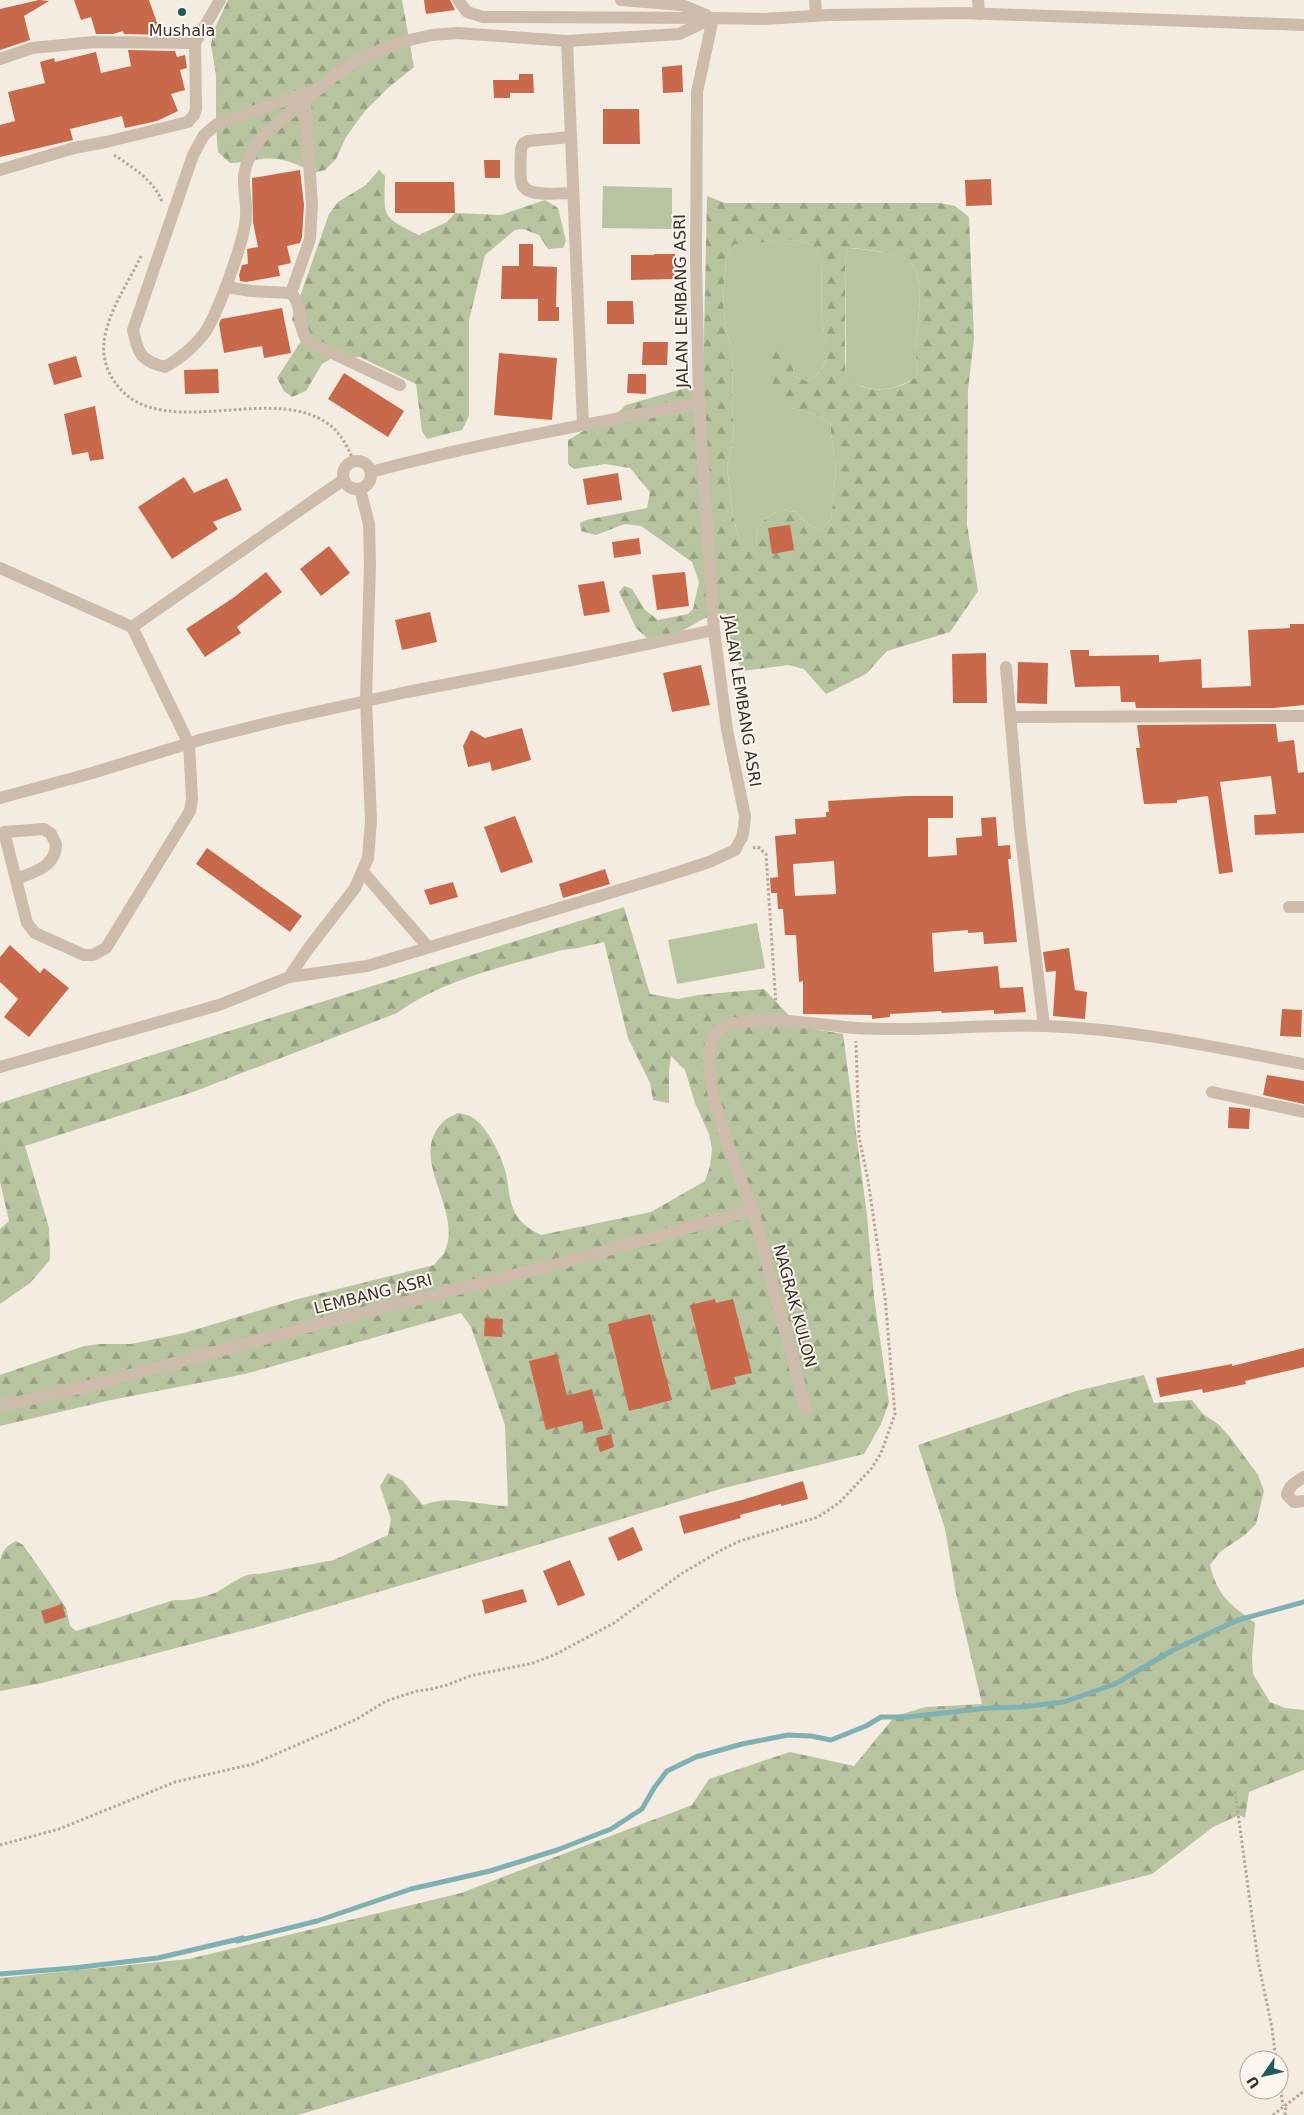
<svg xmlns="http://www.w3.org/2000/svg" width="1304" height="2115" viewBox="0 0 1304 2115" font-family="'DejaVu Sans',sans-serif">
<defs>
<pattern id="forest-firs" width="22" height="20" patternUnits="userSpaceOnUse" patternTransform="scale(1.25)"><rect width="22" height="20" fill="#b8c4a0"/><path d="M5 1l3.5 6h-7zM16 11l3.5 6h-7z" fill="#97a083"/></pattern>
</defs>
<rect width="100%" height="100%" fill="#f4ebe1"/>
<g fill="#b8c4a0">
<polygon points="603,186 672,188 672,229 602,228"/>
<polygon points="796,240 811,244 821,255 822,325 827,340 827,357 820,372 807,381 793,376 794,362 784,406 817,415 830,423 836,471 831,519 820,531 806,523 796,512 780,510 766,518 757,530 756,546 749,552 742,549 733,516 727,467 734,435 732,405 733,349 727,335 723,304 726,257 734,243"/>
<path d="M848,248C866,250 897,251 911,263C927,276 915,339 916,359C916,364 918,369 918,374C909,384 888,391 874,389C866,388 858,385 850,382L845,374L846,356L845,263Z"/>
<polygon points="757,923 765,968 677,984 668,940"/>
</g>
<g fill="url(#forest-firs)" fill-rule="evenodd">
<path d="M228,0H402L414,67L388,88L365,111L346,137L336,159L325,170L313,173C297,163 280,157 261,159C251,161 241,163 230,163L218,152L216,127V75L211,45L214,30Z"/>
<path d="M379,170L385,176C384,218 381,216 419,235L447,222L455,213L501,215L545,200L558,208L566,241L563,248L548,249L539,235L523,229L515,230L485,255L469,320V416L462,430L427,439L422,431L416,384L360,357L336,356L322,364L306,391L292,397L284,391L277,378L301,341L292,319L329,214L338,202L366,185Z"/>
<path d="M707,196L725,203H940L955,206L969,217L974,339L968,389L967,525L978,591L950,632L887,651L866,674L826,694L804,669L789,665L742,671L729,642L730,619L725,613L705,618L671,637L648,639L636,628L619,592L624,586L632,589L645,610L658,620L688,614L693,609L699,582L692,562L641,526L625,524L596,535L581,531L580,523L586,520L647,508L650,492L630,468L605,464L574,469L568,464V440L587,429L603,426L626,405L703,383ZM795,240L811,244L821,255L822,325L827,340V357L820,372L807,381L793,376L794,362L788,348L773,346V393L784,406L817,415L830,423L836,471L831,519L820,531L806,523L796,512L780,510L766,518L757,530L756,546L749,552L742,549L733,516L727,467L734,435L732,405L733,349L727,335L723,304L726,257L734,244ZM848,248C866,249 898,252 911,263C927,276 915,339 916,358C916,364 918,369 918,374C902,393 859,396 845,374V263Z"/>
<path d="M624,907L650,994L678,999L698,995L764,989L800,1027L843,1034L867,1215L874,1297L889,1402L881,1424L864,1454L720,1489L494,1558L272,1623L42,1683L0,1691V1560C3,1550 6,1546 16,1541L23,1545L49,1582L66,1608L70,1626L76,1631L174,1600C188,1601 204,1597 217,1592C231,1585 243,1572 259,1574L334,1560L388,1535L391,1519L380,1486L388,1473L403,1481L423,1505C454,1494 478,1506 508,1506L505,1425L471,1327L461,1313L245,1374L111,1400L0,1426V1375L84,1346L100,1344H131L184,1333L298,1299L434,1265C437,1261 441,1257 444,1253C465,1211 407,1160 442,1123C446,1118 453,1116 458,1113C463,1114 469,1115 473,1118C487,1126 503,1159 506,1174C509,1188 509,1204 517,1216C523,1225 531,1230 541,1235L651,1212L705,1181L710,1166L712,1149L709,1134L695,1103L685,1070L671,1056L669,1070V1103L653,1100L650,1083L628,1038L604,942L578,948L562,950C507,966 445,978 397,1013L193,1092L25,1146L49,1228L50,1260L30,1283L0,1304V1229L9,1221L0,1182V1103Z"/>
<path d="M1144,1375L1154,1403L1192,1400L1203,1414L1218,1424L1230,1437L1258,1475L1264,1491L1256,1524L1245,1535L1220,1552L1210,1565C1217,1596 1231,1605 1255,1623L1252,1657L1253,1674L1270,1702L1285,1708L1304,1710V1770L1249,1792L1245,1818L1239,1815L1213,1827L1152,1874L826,1958L298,2115H0V1978L189,1959L461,1893L692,1805L709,1779L790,1752L854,1766L895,1716L926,1707L982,1704L956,1593L945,1529L918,1445L1076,1391Z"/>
</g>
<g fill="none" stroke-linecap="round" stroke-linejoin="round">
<polyline stroke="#7fb0b2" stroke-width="5" points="0,1974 73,1968 158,1958 243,1938 237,1941 317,1921 411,1889 490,1871 557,1850 611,1829 642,1809 654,1788 667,1771 696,1757 742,1744 788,1735 811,1736 831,1740 866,1726 881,1717 907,1717 989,1708 1021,1707 1064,1702 1115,1684 1173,1650 1238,1620 1304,1602"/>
</g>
<g fill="#c8694b" fill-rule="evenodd">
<polygon points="39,0 49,1 24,16 30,40 0,50 0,9"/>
<polygon points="74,0 149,0 160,31 165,28 167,35 124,34 123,31 113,34 96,34 91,17 81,20"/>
<polygon points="424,0 450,0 455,10 426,14"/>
<polygon points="128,50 175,51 177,57 185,55 187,68 180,70 185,90 171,94 178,111 157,121 125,128 122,116 70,129 73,140 0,157 0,125 15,121 8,92 45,83 40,62 54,58 55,62 96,52 101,73 131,66"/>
<polygon points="682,65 683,92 663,93 662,67"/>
<polygon points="519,74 533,74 534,93 510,93 510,98 494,98 493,80 519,80"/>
<polygon points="603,109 639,109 640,144 603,144"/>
<polygon points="484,160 500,160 500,178 485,178"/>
<polygon points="300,170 304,205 302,237 300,243 287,246 291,263 278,266 280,276 246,282 240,281 239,275 242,265 248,264 247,249 258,247 253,222 252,178"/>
<polygon points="991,179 992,205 966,206 965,180"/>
<polygon points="395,182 454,182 455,213 395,213"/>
<polygon points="519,244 533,244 533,266 557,267 556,307 559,307 559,321 538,321 538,299 501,299 502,266 519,266"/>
<polygon points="654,254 675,254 674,279 631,280 631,255 654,255"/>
<polygon points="607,301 633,301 634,324 607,324"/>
<polygon points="282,308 291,353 264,358 262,346 224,353 219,324 221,319"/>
<polygon points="643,342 668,342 667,365 642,365"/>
<polygon points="499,353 557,358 552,420 494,415"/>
<polygon points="76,356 82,377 54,385 48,364"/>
<polygon points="218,369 219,393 185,394 184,370"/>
<polygon points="344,373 404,411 388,437 328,399"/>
<polygon points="628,374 646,374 646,394 627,393"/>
<polygon points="95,406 104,459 90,461 88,452 72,455 64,414"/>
<polygon points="618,473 622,500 587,505 583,479"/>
<polygon points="184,477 194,493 227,478 242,510 213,522 218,529 172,559 138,507"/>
<polygon points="790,525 794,550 772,554 768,528"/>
<polygon points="639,538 641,554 614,558 612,542"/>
<polygon points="329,546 350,573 321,596 300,569"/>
<polygon points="266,572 282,592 237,627 241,633 205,657 186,629 233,598"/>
<polygon points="685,572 689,606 657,610 652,575"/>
<polygon points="604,581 610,612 584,616 578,585"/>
<polygon points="430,612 437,642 402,650 395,620"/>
<polygon points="1290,624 1304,624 1304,705 1274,708 1136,708 1135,702 1121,702 1120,686 1075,687 1070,650 1089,650 1089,656 1159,655 1159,662 1201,659 1202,688 1251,686 1248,630 1290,628"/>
<polygon points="986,653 987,703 953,703 952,654"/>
<polygon points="1018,662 1048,663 1047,704 1017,703"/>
<polygon points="701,665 710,705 672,712 663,673"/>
<polygon points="1276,724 1278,742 1294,740 1298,773 1304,772 1304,833 1255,835 1254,815 1276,814 1271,776 1220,782 1233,872 1219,874 1208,796 1177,800 1177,803 1144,804 1136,748 1140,748 1137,725"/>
<polygon points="522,728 531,760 492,771 490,762 468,767 463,746 471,730 485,738"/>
<path d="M907,796H953V818H928V857L957,855L956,838L982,836L981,818L996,817L998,846L1010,845L1011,859H1008L1017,942L984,944L983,932L968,933V930L932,933L934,972L998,966L1000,988L1023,987L1026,1012L994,1014V1010L942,1013L941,1011L890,1014V1017L872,1019V1015L803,1014V981L799,982L796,935H785L783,909H778L777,893H771L770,878L778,877L775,836L796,834L795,819L826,817V812H829L828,801ZM834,861L836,894L795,896L793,864Z"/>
<polygon points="515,816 533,862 501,873 484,827"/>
<polygon points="207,848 302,916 290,932 196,864"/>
<polygon points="605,869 610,884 563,898 559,884"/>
<polygon points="453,882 458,897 430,905 424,890"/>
<polygon points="10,945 40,973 44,968 69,988 29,1037 4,1017 18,999 0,982 0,957"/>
<polygon points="1069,948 1075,990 1087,992 1085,1019 1053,1016 1056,971 1046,972 1043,952"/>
<polygon points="1282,1009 1302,1010 1301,1037 1280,1036"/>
<polygon points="1267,1075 1304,1081 1304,1104 1263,1095"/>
<polygon points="1229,1107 1250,1109 1249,1129 1228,1128"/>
<polygon points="715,1299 716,1303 733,1299 752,1373 734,1377 736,1384 711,1390 690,1305"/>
<polygon points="650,1314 672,1400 629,1411 608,1324"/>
<polygon points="485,1318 503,1319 502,1337 484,1336"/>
<polygon points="1304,1348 1304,1367 1245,1381 1246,1384 1203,1393 1202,1389 1160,1397 1156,1378 1232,1364 1232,1366"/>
<polygon points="557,1354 567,1396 592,1389 603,1429 585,1433 582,1421 546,1430 529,1361"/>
<polygon points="611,1434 614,1447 600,1452 596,1438"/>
<polygon points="803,1481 808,1499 781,1506 781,1504 740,1515 741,1518 684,1534 679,1516 742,1500"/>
<polygon points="633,1527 643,1550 618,1561 608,1538"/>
<polygon points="570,1560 585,1595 558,1606 543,1571"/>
<polygon points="523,1589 527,1602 485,1614 482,1600"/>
<polygon points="62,1604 66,1617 45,1624 41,1611"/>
</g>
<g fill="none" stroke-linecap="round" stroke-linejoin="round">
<g stroke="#b9a596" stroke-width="3" stroke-dasharray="2.5 2.5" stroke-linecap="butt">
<path d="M114,155C132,167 155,181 162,202"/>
<path d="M141,256C129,282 110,308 105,336C102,350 104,363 111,376C150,447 262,385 322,420C339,429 346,444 354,461"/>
<polyline points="753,848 758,847 766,854 776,1006"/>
<polyline points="1235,1791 1258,1961 1272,2028 1276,2060"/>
<polyline points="0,1845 59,1829 175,1782 253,1764 357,1719 386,1701 417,1691 431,1689 447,1685 470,1676 533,1663 556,1654 614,1623 681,1574 723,1549 740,1541 818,1517 839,1503 871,1469 881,1453 895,1414 885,1297 868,1180 859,1137 856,1041"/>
<polyline points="1279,2080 1283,2106"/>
<polyline points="1273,2115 1304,2091"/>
<polyline points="1285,2115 1286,2105"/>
</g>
<g stroke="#cdbbac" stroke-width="12">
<polyline points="458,0 467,12 483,17 708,18"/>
<polyline points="621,0 682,5 706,15"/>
<polyline points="815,0 816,15"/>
<polyline points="978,0 979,14"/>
<polyline points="567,41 583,424"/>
<polyline points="0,59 32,48 94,42 195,43"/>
<path d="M321,88L217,124L204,135L193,155L133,330C138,354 141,361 165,367C181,358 192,349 203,335C217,317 245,239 246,216C247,205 244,193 244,182C243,166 253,149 262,137L333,77L355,62L382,49L409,40L432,35L457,33L567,41L679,34L713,18"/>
<path d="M571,137L528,141L523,144L521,149C521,159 519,175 522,184C527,198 561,193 573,193"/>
<polyline points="0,170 74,148 106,142 188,122 194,115 196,109 195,43 220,0"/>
<path d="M226,287L251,291L291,293C304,305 296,329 309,342L400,385"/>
<polyline points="291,293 310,239 312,205 305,102"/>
<circle cx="357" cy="475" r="14"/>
<path d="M371,472C479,443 589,424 699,403"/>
<path d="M0,568L132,627L189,744L192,799L190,811L106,948L93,955H84L35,933L27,923L4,832L44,829L51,834L56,844C56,867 34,872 16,879"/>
<polyline points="132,627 343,480"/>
<polyline points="1006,667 1020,829 1044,1026"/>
<polyline points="1011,717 1304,716"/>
<polyline points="0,798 92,773 203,739 284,719 407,692 567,661 714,630"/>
<polyline points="363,872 428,947"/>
<polyline points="1289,907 1304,907"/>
<polyline points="289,977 367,966 666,876 709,862 735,850 742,837 744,827 745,816 727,730 714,630 699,403 696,261 697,92 713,18 764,19 829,15 963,13 1304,25"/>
<polyline points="0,1067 219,1005 289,977 308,949 355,888 368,858 371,821 366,700 370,564 369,524 360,489"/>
<polyline points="1212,1092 1304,1112"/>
<polyline points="0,1406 85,1387 319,1324 554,1265 753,1210"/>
<path d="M806,1409L753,1210C740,1178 689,1058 718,1031C741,1010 826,1026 857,1028C919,1032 982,1024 1045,1026C1132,1029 1218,1048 1304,1064"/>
<path d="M1304,1477C1296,1482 1288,1486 1287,1495L1294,1502L1304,1501"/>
</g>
</g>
<circle fill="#1f5a5e" stroke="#fbf5ee" stroke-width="2" cx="182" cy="12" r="5"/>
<g text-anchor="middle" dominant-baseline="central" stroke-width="4" stroke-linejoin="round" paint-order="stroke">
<g font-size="16" fill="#3b302b" stroke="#fbf5ee">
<text x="182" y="30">Mushala</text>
</g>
<g font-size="16" fill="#3b302b" stroke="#fbf5ee">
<text transform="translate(681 301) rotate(-91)">JALAN LEMBANG ASRI</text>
<text transform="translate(742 701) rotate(81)">JALAN LEMBANG ASRI</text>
<text transform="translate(373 1294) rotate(-14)">LEMBANG ASRI</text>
<text transform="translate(795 1306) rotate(75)">NAGRAK KULON</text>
</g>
</g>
<g transform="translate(1264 2075) rotate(236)"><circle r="24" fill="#fbf5ee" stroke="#aea6a0"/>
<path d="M0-4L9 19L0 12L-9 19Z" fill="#1f5a5e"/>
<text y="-8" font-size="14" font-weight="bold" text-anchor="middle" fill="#3b302b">U</text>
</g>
</svg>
